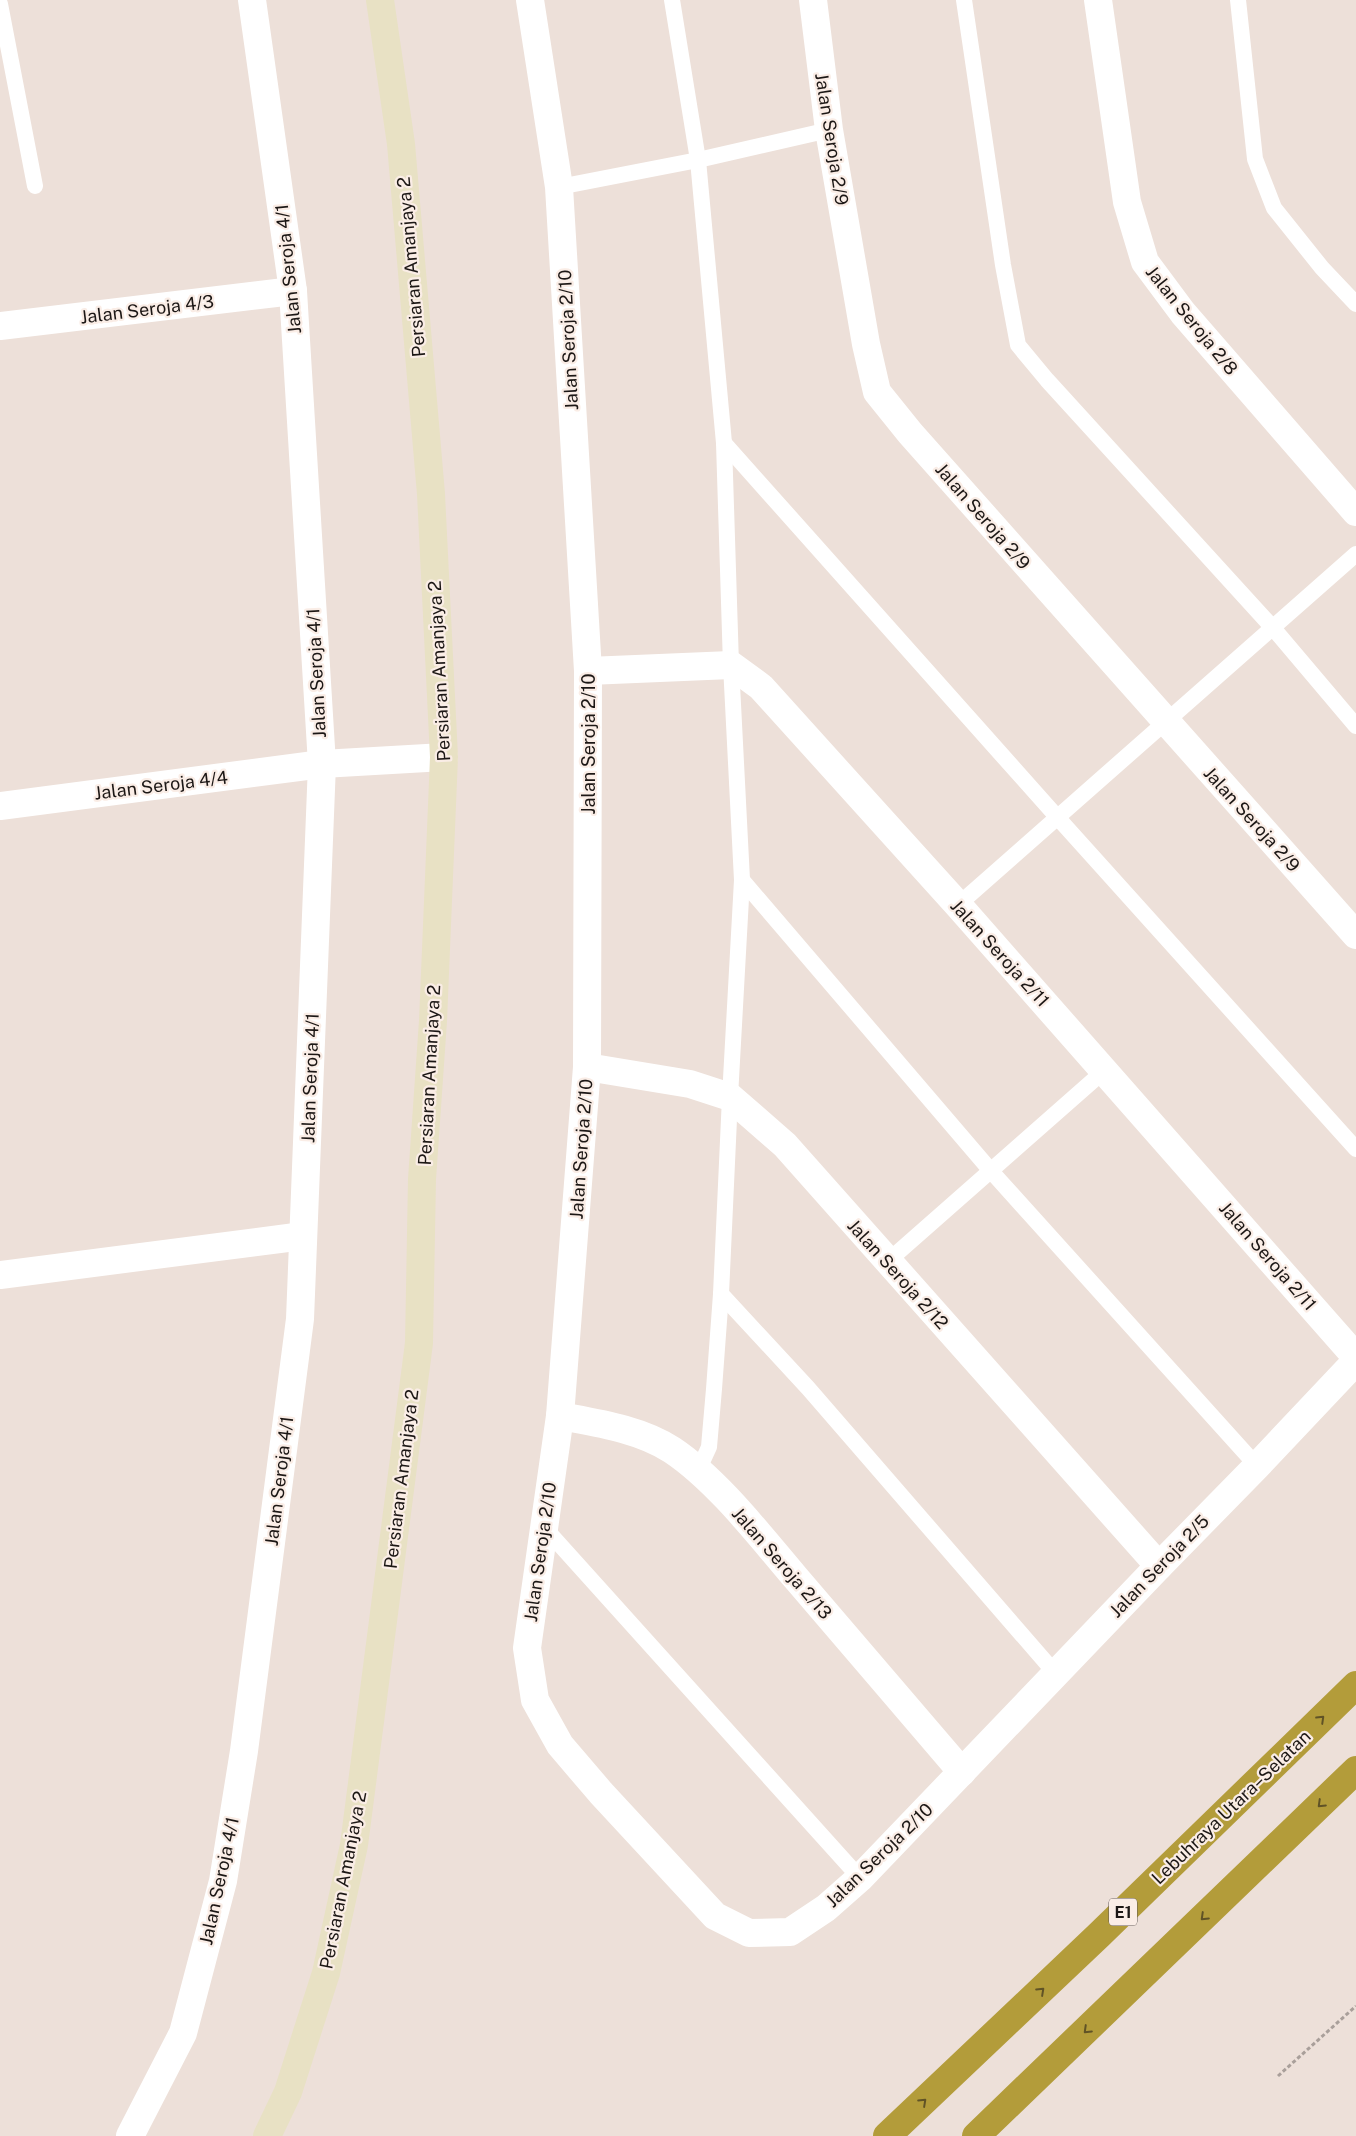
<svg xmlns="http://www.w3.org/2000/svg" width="1356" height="2136" viewBox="0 0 1356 2136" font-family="'Public Sans',sans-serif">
<rect width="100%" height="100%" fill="#ede0d9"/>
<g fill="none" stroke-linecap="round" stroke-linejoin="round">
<polyline stroke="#a99f9a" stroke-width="3" stroke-dasharray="4 2.5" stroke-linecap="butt" points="1278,2076 1356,2006"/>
<g stroke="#fff" stroke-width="16">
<polyline points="672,0 698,160 724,443 731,665 742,880 730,1097 721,1294 714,1389 709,1447 698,1471"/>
<polyline points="964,0 1003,265 1018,345 1047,380 1273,628 1356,726"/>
<polyline points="1238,0 1255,159 1274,208 1322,268 1356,304"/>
<polyline points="0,4 35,186"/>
<polyline points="559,187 698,160 829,130"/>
<polyline points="724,443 1058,818 1356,1149"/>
<polyline points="742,880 991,1171 1257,1466"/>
<polyline points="958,905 1356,554"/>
<polyline points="887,1262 1105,1070"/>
<polyline points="721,1294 808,1388 1056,1674"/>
<polyline points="543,1526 860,1878"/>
</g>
<g stroke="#fff" stroke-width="28">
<polyline points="530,0 559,187 588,671 587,1067 560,1416 527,1648 535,1700 560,1745 601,1793 715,1916 749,1933 790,1932 826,1908 860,1878 1159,1566 1257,1466 1356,1361"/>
<polyline points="813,0 829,130 866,344 877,392 910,433 1356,935"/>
<polyline points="1098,0 1127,202 1145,262 1183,313 1356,512"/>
<polyline points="0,326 293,291"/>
<polyline points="588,671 731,665 761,687 958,905 1356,1357"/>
<polyline points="0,806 322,764 444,757"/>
<polyline points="587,1067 690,1084 730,1097 785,1145 1159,1566"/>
<polyline points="0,1275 303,1236"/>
<path d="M560,1416C597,1423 640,1429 672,1450C717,1480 760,1536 795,1577C851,1642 906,1707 962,1772"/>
<polyline points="130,2136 183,2033 223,1881 244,1751 300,1319 322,764 293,291 252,0"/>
</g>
<polyline stroke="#e8e1c4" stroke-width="28" points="267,2136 288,2092 326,1973 354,1845 419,1343 422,1179 433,1021 444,757 431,494 401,144 380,0"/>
<g stroke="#b39c3a" stroke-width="28">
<polyline points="887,2136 1099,1935 1356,1685"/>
<polyline points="976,2136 1356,1770"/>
</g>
</g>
<defs><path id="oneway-chevron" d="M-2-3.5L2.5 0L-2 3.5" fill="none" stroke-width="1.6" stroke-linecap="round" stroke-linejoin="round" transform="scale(1.25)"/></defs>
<g stroke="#605326">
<use href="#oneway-chevron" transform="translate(1321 1719) rotate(-44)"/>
<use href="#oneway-chevron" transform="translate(1321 1804) rotate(136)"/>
<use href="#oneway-chevron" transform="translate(1204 1917) rotate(136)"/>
<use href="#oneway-chevron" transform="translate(1041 1991) rotate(-43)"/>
<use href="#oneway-chevron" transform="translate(1087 2030) rotate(136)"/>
<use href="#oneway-chevron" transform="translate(923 2102) rotate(-43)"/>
</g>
<g text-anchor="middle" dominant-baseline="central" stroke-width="4.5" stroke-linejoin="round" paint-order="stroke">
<rect fill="#faede6" stroke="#5f5754" stroke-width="1" x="1109" y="1898.5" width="28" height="27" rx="4"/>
<g font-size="16" font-weight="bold" fill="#1c1715">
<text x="1123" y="1912">E1</text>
</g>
<g font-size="18" fill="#1c1715" stroke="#faede6">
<text transform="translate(832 139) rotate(81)">Jalan Seroja 2/9</text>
<text transform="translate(411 267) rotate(-95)">Persiaran Amanjaya 2</text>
<text transform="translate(288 269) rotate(-96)">Jalan Seroja 4/1</text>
<text transform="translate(147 309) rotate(-7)">Jalan Seroja 4/3</text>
<text transform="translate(1192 320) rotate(51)">Jalan Seroja 2/8</text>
<text transform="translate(568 340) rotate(-93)">Jalan Seroja 2/10</text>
<text transform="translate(983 516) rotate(49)">Jalan Seroja 2/9</text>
<text transform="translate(439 671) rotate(-93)">Persiaran Amanjaya 2</text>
<text transform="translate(316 673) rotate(-93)">Jalan Seroja 4/1</text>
<text transform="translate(588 744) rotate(-90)">Jalan Seroja 2/10</text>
<text transform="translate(161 785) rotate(-7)">Jalan Seroja 4/4</text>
<text transform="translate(1252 819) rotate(48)">Jalan Seroja 2/9</text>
<text transform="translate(1000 953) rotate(48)">Jalan Seroja 2/11</text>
<text transform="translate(429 1075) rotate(-87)">Persiaran Amanjaya 2</text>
<text transform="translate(310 1078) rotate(-88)">Jalan Seroja 4/1</text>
<text transform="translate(581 1149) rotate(-86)">Jalan Seroja 2/10</text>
<text transform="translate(1268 1256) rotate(49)">Jalan Seroja 2/11</text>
<text transform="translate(898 1274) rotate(48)">Jalan Seroja 2/12</text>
<text transform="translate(401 1479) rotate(-83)">Persiaran Amanjaya 2</text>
<text transform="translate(279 1481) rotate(-83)">Jalan Seroja 4/1</text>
<text transform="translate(540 1552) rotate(-82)">Jalan Seroja 2/10</text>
<text transform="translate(782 1563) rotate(49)">Jalan Seroja 2/13</text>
<text transform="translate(1159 1566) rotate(-46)">Jalan Seroja 2/5</text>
<text transform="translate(1231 1807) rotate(-44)">Lebuhraya Utara–Selatan</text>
<text transform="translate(879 1855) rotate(-44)">Jalan Seroja 2/10</text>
<text transform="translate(343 1880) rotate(-79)">Persiaran Amanjaya 2</text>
<text transform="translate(219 1881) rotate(-78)">Jalan Seroja 4/1</text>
</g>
</g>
</svg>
